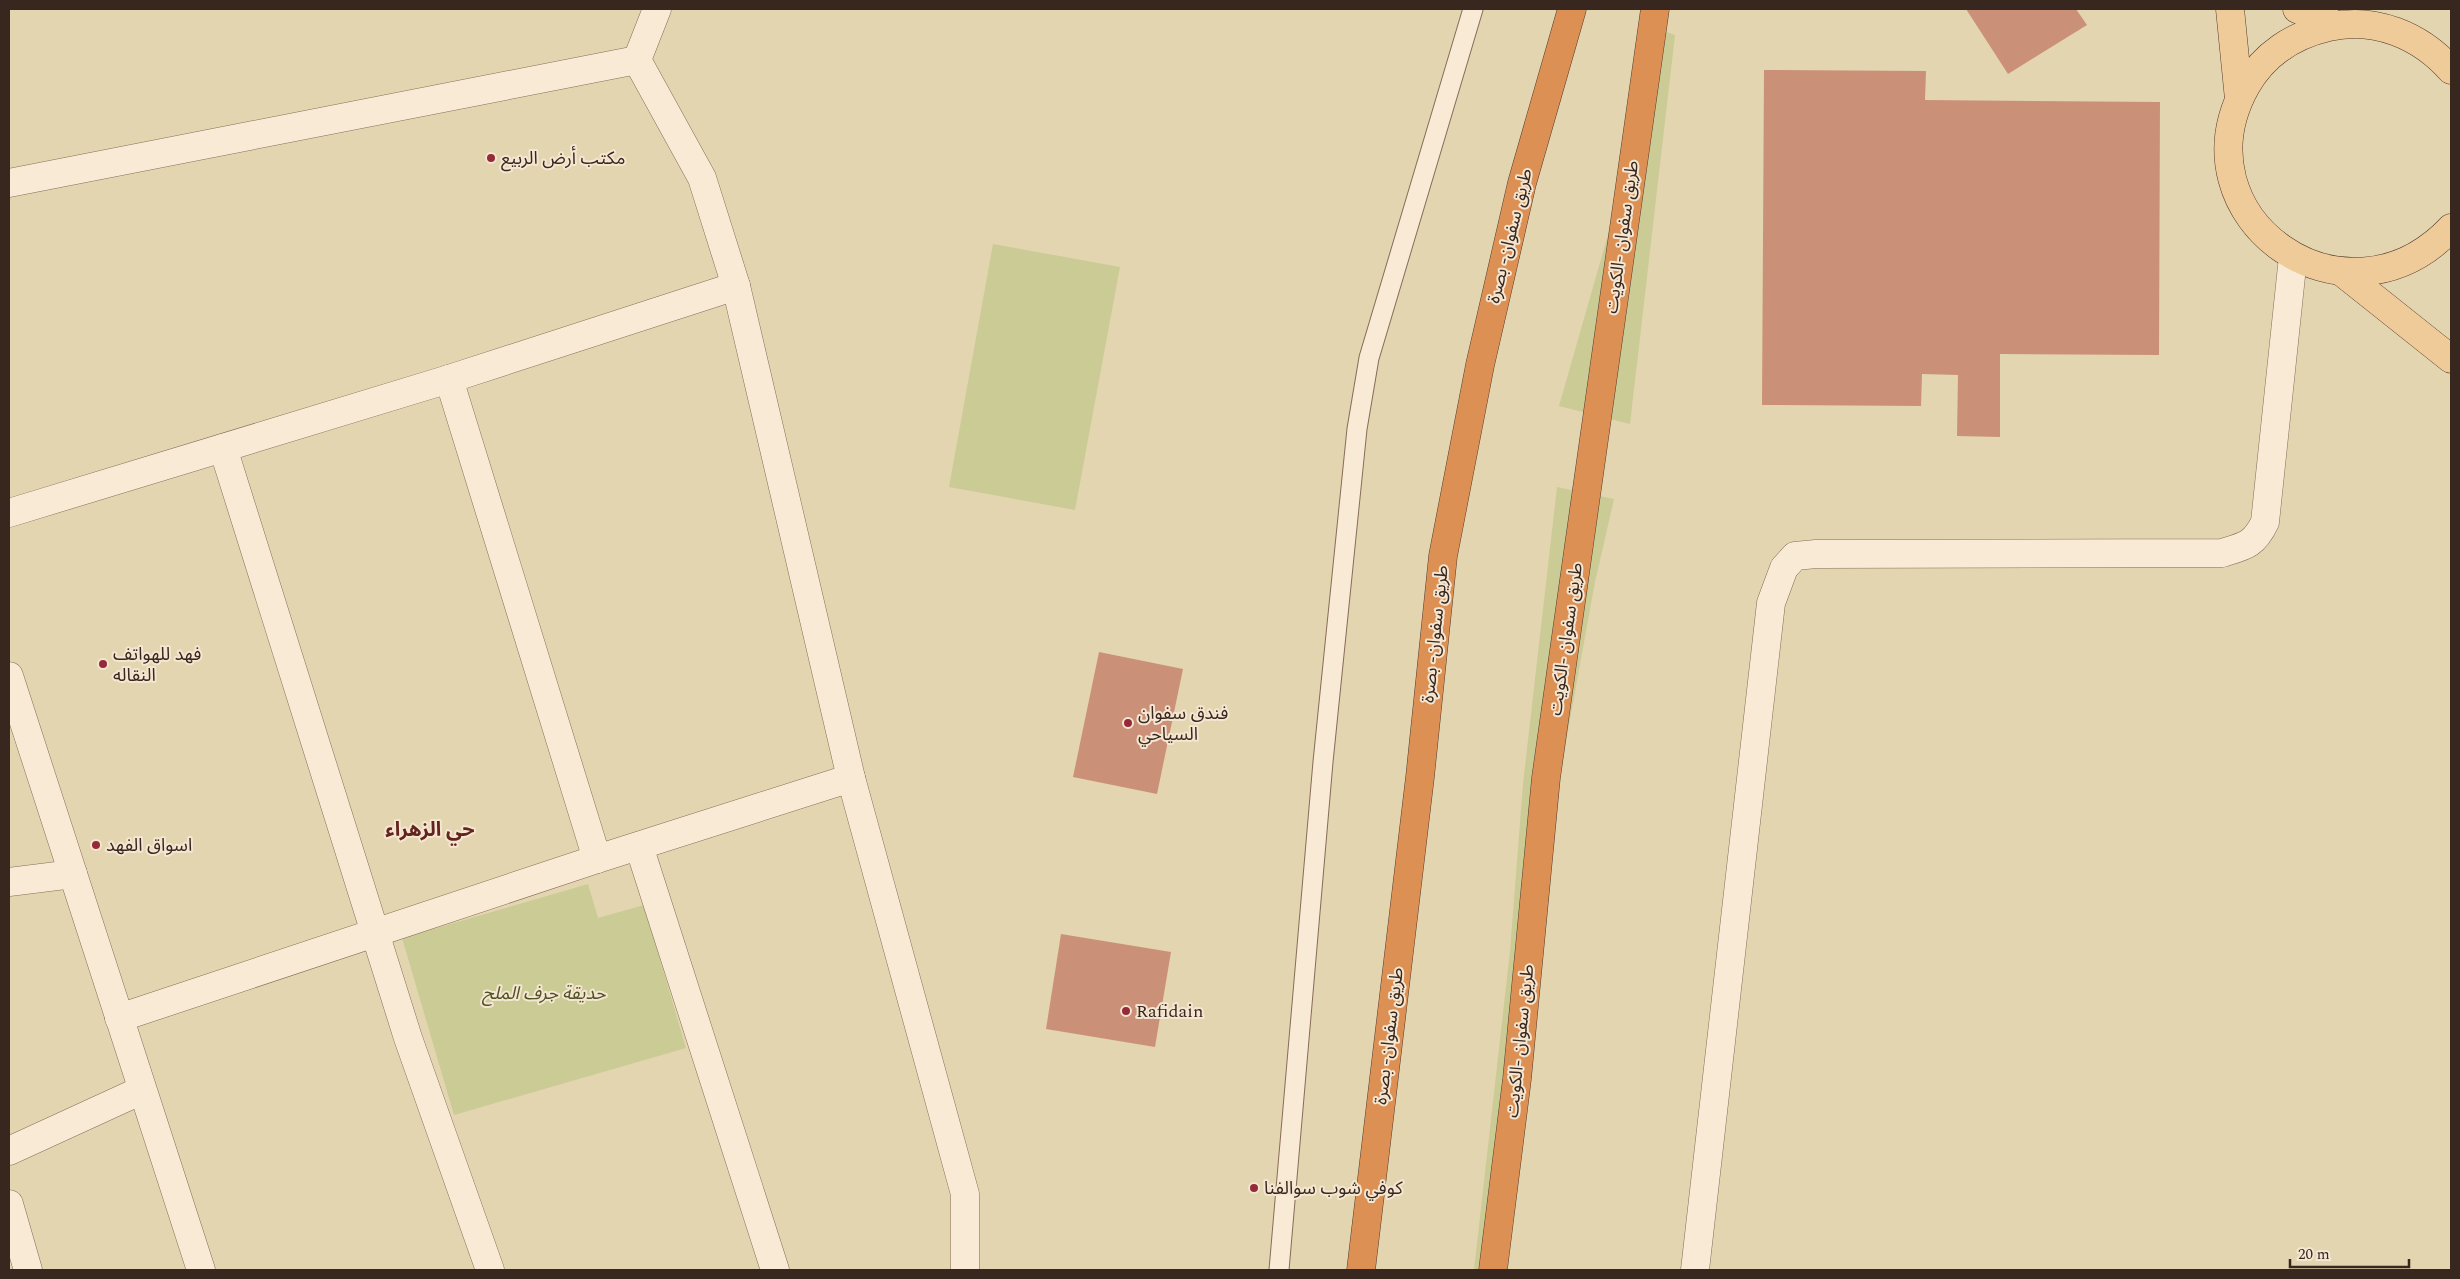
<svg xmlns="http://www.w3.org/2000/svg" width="2460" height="1279" viewBox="0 0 2460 1279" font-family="Spectral,'Noto Sans Arabic',serif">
<rect width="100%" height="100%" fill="#eddbc2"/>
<rect fill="#e3d5b0" x="9" y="9" width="2442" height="1261"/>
<g fill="#cbcb96">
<polygon points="1666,32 1675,35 1630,424 1559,406"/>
<polygon points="993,244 1120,267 1075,510 949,487"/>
<polygon points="1557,487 1614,499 1595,582 1557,791 1498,1270 1474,1270 1510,951 1523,784"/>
<polygon points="588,884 598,918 644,905 686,1048 454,1115 402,938"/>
</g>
<g fill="#cb9178">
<polygon points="1966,9 2076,9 2087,25 2008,74"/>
<polygon points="1764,70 1926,71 1925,100 2160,102 2159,355 2000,354 2000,437 1957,436 1958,375 1922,374 1921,406 1762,405"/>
<polygon points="1099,652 1183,669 1157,794 1073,777"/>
<polygon points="1061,934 1171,952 1155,1047 1046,1029"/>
</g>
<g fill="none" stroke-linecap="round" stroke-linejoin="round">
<defs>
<polyline id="lane" points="1279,1270 1323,762 1357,429 1369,358 1473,9"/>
<g id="street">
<polyline points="657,9 637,60 702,178 736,286 851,778 965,1194 965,1270"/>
<polyline points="9,183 637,60"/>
<polyline points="449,379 597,859"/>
<polyline points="223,448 408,1038 490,1270"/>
<polyline points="9,513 449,379 736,286"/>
<polyline points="9,676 201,1270"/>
<polyline points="639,846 775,1270"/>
<polyline points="9,882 73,874"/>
<polyline points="119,1018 597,859 851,778"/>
<polyline points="9,1151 142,1090"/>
<polyline points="9,1204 28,1270"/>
<path d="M1695,1270L1771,603L1784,568L1795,556L1816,554L2222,553C2245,546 2254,545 2265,522L2293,257"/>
</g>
<g id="primary">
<polyline points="2230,9 2239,99"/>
<polyline points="2297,9 2337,25"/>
<path d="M2451,70C2421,36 2375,16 2329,27C2294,35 2264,54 2246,86C2173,217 2345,340 2451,228"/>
<polyline points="2343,273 2451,359"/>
</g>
<g id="highway">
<polyline points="1361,1270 1420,777 1443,556 1480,365 1522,183 1572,9"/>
<polyline points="1493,1270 1517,1079 1546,778 1655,9"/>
</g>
</defs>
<use href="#lane" stroke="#876c59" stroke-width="21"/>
<use href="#street" stroke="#876c59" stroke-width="29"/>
<use href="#primary" stroke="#553b2e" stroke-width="29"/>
<use href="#highway" stroke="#553b2e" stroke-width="29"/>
<use href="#lane" stroke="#f8ead5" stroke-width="19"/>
<use href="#street" stroke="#f8ead5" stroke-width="28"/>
<use href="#primary" stroke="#f0cb9a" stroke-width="28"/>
<use href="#highway" stroke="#dc9053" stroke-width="28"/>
</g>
<g fill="#952a38" stroke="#f5e6d2" stroke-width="2">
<circle cx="491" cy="158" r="5"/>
<circle cx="103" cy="664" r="5"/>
<circle cx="1128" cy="723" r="5"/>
<circle cx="96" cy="845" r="5"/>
<circle cx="1126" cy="1011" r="5"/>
<circle cx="1254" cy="1188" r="5"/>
</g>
<g text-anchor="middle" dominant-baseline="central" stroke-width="4" stroke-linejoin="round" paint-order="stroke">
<g font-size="18" fill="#37271e" stroke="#f5e6d2" text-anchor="start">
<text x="501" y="158">مكتب أرض الربيع</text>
<text x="113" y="654">فهد للهواتف<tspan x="113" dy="21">النقاله</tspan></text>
<text x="1138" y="713">فندق سفوان<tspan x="1138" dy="21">السياحي</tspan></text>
<text x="106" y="845">اسواق الفهد</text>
<text x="1136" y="1011">Rafidain</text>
<text x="1264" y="1188">كوفي شوب سوالفنا</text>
</g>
<g font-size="18" fill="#37271e" stroke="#f5e6d2">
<text transform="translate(1510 236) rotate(-76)">طريق سفوان- بصرة</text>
<text transform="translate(1622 237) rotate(-82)">طريق سفوان -الكويت</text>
<text transform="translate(1435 634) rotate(-84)">طريق سفوان- بصرة</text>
<text transform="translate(1566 639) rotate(-82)">طريق سفوان -الكويت</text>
<text transform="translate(1389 1036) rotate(-83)">طريق سفوان- بصرة</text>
<text transform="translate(1520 1041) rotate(-84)">طريق سفوان -الكويت</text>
</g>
<g font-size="18" font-style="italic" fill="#4d5324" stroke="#f5e6d2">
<text x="544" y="993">حديقة جرف الملح</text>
</g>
<g font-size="20" font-weight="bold" fill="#63241d" stroke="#f5e6d2">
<text x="430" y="830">حي الزهراء</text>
</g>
</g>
<rect width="2460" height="1279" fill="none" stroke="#37271e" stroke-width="20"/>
<path d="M2290 1259v8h119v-8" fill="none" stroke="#37271e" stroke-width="2.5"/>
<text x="2298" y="1259" font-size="15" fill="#37271e" stroke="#f5e6d2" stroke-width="4" paint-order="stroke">20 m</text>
</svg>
